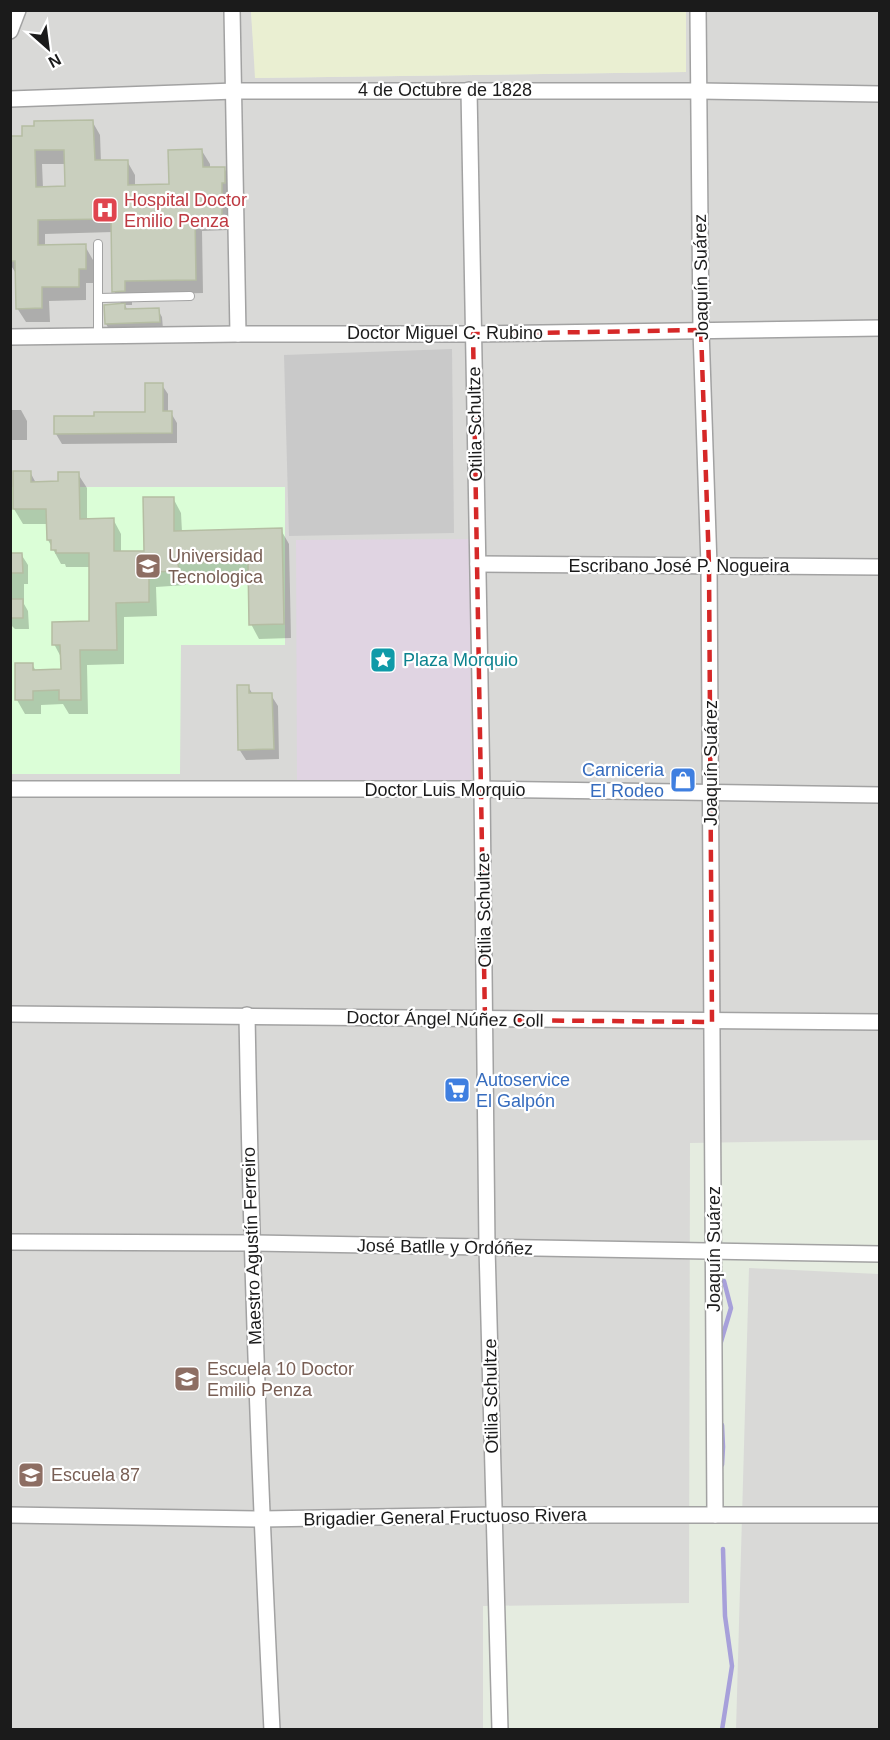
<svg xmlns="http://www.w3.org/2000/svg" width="890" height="1740" viewBox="0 0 890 1740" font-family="Arial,sans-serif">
<rect width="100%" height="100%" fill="#e5ece0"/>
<g fill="#d9d9d7">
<polygon points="11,11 251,11 256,78 686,72 686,11 879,11 879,1140 690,1143 689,1603 483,1606 483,1729 11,1730"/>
<polygon points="749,1268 879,1274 879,1729 736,1730"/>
</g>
<polygon fill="#dbfed7" points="11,487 285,487 285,645 181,645 180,774 11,774"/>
<polygon fill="#c9c9c9" points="452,349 454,533 289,536 284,355"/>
<polygon fill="#eaefd2" points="251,11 686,11 686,72 255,78"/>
<polygon fill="#e0d4e2" points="470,539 471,780 297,782 296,540"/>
<g fill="#0003" fill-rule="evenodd">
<path d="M92,121L100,135L101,162L127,161L135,175V186H170L202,151L210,164V169L224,168L232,182L229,230L202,231L203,293L132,295V305H125L128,311L158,310L162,317L163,329L110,331L106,324L122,305L114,291L113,232L45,234V247L85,246L93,260V283H86V300L49,301L50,322H26L17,308V275L10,264L11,138L23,137ZM42,164H66L67,188H43Z"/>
<polygon points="162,385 168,394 168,413 171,413 177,423 177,443 62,444 56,434 96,417 146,413"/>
<polygon points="10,410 21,410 27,421 27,440 10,440"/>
<polygon points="30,472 36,483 59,483 78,474 87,488 87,520 113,519 121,534 121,553 145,552 173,498 181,513 182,532 281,530 289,544 291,638 259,639 251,624 250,576 186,578 186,585 156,587 157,616 124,617 124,664 87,665 88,714 69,714 63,704 41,705 41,714 25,714 17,700 32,664 36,671 62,671 62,659 54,644 91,622 90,567 66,567 65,564 61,564 48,540 48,524 23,524 14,509"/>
<polygon points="10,554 21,554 28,565 28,584 24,584 24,604 28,611 29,629 15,629 10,624"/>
<polygon points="248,686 253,695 271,695 278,706 279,759 246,760 239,749"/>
</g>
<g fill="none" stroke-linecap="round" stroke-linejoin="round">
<g stroke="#a7a0da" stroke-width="4.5">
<polyline points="720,1345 731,1308 724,1281"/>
<polyline points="722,1425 723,1447 722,1465"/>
<polyline points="722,1730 732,1666 725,1616 723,1549"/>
</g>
</g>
<g fill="#c9cfbe" stroke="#b5bda3" stroke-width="1.5" fill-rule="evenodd">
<path d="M93,120L95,160H128V185L169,184L168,150L202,149L203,167H225V183H222V217H195L196,280L125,281V291L112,292L111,219L38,220V245L86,244V269H79V287H42V308L16,309L15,261H10V136H22V126H34V121ZM35,150H64L65,186L36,187Z"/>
<polygon points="125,303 125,309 159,308 160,322 105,324 104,305"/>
<polygon points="145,383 163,383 163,411 172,411 172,433 54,434 54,416 94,416 94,412 145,412"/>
<polygon points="13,471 31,471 31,482 58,481 58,472 79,472 80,519 114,518 114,551 144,551 143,497 174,497 174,531 282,528 284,624 249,625 248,562 178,563 179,571 149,572 149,602 116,603 117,650 80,650 81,700 59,700 59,690 33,691 33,700 15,700 15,663 33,663 33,670 61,669 60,645 52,645 52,622 89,621 89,553 56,553 56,550 51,550 51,540 47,540 46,509 13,509"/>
<polygon points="10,553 22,553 23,573 10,573"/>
<rect x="10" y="599" width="13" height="19"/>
<polygon points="237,685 249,685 249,693 272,693 274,749 238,750"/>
</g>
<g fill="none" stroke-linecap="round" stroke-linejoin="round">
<defs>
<g id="service">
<polyline points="99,298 190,296"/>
<polyline points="98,337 98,244"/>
</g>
<g id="minor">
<polyline points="232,10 238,334"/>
<polyline points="698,10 701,330 709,566 715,1515"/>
<polyline points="10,31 18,10"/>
<polyline points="469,90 482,789 487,1247 500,1730"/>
<polyline points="10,99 235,91 699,91 880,94"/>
<polyline points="10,337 238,334 473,334 880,328"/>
<polyline points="478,564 880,567"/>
<polyline points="10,789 482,789 880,795"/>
<path d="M10,1014C300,1015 590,1022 880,1022"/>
<path d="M247,1015C251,1253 260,1491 272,1730"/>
<polyline points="10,1242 251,1243 880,1254"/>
<polyline points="10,1515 262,1519 494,1515 880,1515"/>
</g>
</defs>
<use href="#service" stroke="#a2a2a2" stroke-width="10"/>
<use href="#minor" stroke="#a2a2a2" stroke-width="18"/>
<use href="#service" stroke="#fff" stroke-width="8"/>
<use href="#minor" stroke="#fff" stroke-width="15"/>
</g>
<path fill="none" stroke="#d62828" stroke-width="4.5" stroke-dasharray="12 8" stroke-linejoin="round" d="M701,330L709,566L712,1022L485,1020L473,334Z"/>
<defs>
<symbol id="hospital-square" viewBox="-11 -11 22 22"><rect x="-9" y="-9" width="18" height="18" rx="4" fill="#e0444e" stroke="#fff"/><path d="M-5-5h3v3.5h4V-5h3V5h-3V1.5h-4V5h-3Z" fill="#fff"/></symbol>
<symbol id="university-square" viewBox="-11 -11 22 22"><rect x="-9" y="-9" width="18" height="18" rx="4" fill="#8d6e63" stroke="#fff"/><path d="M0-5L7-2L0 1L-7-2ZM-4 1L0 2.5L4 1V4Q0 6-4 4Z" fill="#fff"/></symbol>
<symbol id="sight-square" viewBox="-11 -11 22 22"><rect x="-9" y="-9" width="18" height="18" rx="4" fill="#0f9aa8" stroke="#fff"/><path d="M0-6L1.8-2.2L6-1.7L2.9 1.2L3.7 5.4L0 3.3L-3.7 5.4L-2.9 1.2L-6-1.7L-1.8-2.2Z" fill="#fff"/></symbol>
<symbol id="shop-square" viewBox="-11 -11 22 22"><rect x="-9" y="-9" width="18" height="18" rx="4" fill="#3f7fe0" stroke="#fff"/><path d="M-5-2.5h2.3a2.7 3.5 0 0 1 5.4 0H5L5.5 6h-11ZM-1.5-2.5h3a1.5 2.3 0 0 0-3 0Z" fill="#fff"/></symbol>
<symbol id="supermarket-square" viewBox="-11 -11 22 22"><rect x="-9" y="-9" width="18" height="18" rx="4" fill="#3f7fe0" stroke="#fff"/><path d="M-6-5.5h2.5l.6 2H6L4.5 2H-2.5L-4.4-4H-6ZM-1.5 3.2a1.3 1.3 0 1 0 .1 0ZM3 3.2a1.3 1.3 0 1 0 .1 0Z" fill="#fff"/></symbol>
<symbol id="school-square" viewBox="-11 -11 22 22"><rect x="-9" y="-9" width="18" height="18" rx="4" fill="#8d6e63" stroke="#fff"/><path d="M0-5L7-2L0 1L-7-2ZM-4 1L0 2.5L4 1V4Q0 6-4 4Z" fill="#fff"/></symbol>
</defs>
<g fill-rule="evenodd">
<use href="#hospital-square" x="90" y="195" width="30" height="30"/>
<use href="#university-square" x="133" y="551" width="30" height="30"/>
<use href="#sight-square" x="368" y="645" width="30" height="30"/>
<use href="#shop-square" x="668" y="765" width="30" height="30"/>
<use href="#supermarket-square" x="442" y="1075" width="30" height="30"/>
<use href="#school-square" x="172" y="1364" width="30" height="30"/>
<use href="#school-square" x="16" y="1460" width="30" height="30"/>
</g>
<g text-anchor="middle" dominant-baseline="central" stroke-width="4.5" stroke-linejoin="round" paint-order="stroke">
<g font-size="18" fill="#1b1b1b" stroke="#fff">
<text x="445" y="90">4 de Octubre de 1828</text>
<text transform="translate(701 277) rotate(-91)">Joaquín Suárez</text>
<text x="445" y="333">Doctor Miguel C. Rubino</text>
<text transform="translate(475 424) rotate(-91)">Otilia Schultze</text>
<text x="679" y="566">Escribano José P. Nogueira</text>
<text transform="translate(711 763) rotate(-90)">Joaquín Suárez</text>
<text x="445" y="790">Doctor Luis Morquio</text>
<text transform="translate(484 910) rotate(-91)">Otilia Schultze</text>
<text transform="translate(445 1019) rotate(1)">Doctor Ángel Núñez Coll</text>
<text transform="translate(252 1246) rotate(-92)">Maestro Agustín Ferreiro</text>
<text transform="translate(445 1247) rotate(1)">José Batlle y Ordóñez</text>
<text transform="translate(714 1249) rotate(-90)">Joaquín Suárez</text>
<text transform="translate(491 1396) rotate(-91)">Otilia Schultze</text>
<text transform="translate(445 1517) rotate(-1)">Brigadier General Fructuoso Rivera</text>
</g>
<g font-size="18" fill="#be3a42" stroke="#fff" text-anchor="start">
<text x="124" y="200">Hospital Doctor<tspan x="124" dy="21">Emilio Penza</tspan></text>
</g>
<g font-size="18" fill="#785e54" stroke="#fff" text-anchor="start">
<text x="168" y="556">Universidad<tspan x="168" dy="21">Tecnologica</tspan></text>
<text x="207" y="1369">Escuela 10 Doctor<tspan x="207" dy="21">Emilio Penza</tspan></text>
<text x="51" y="1475">Escuela 87</text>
</g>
<g font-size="18" fill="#0d838f" stroke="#fff" text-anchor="start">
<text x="403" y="660">Plaza Morquio</text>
</g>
<g font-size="18" fill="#366cbe" stroke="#fff" text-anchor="end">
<text x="664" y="770">Carniceria<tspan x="664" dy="21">El Rodeo</tspan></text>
<text x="476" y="1080" text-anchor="start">Autoservice<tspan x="476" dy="21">El Galpón</tspan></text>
</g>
</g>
<rect width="890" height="1740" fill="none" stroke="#1b1b1b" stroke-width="24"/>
<g transform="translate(48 48) rotate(152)" stroke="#ffffff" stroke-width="4.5" paint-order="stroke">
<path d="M0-4.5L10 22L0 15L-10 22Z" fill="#1b1b1b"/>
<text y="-9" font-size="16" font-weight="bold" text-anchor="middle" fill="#1b1b1b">N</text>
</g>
</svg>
